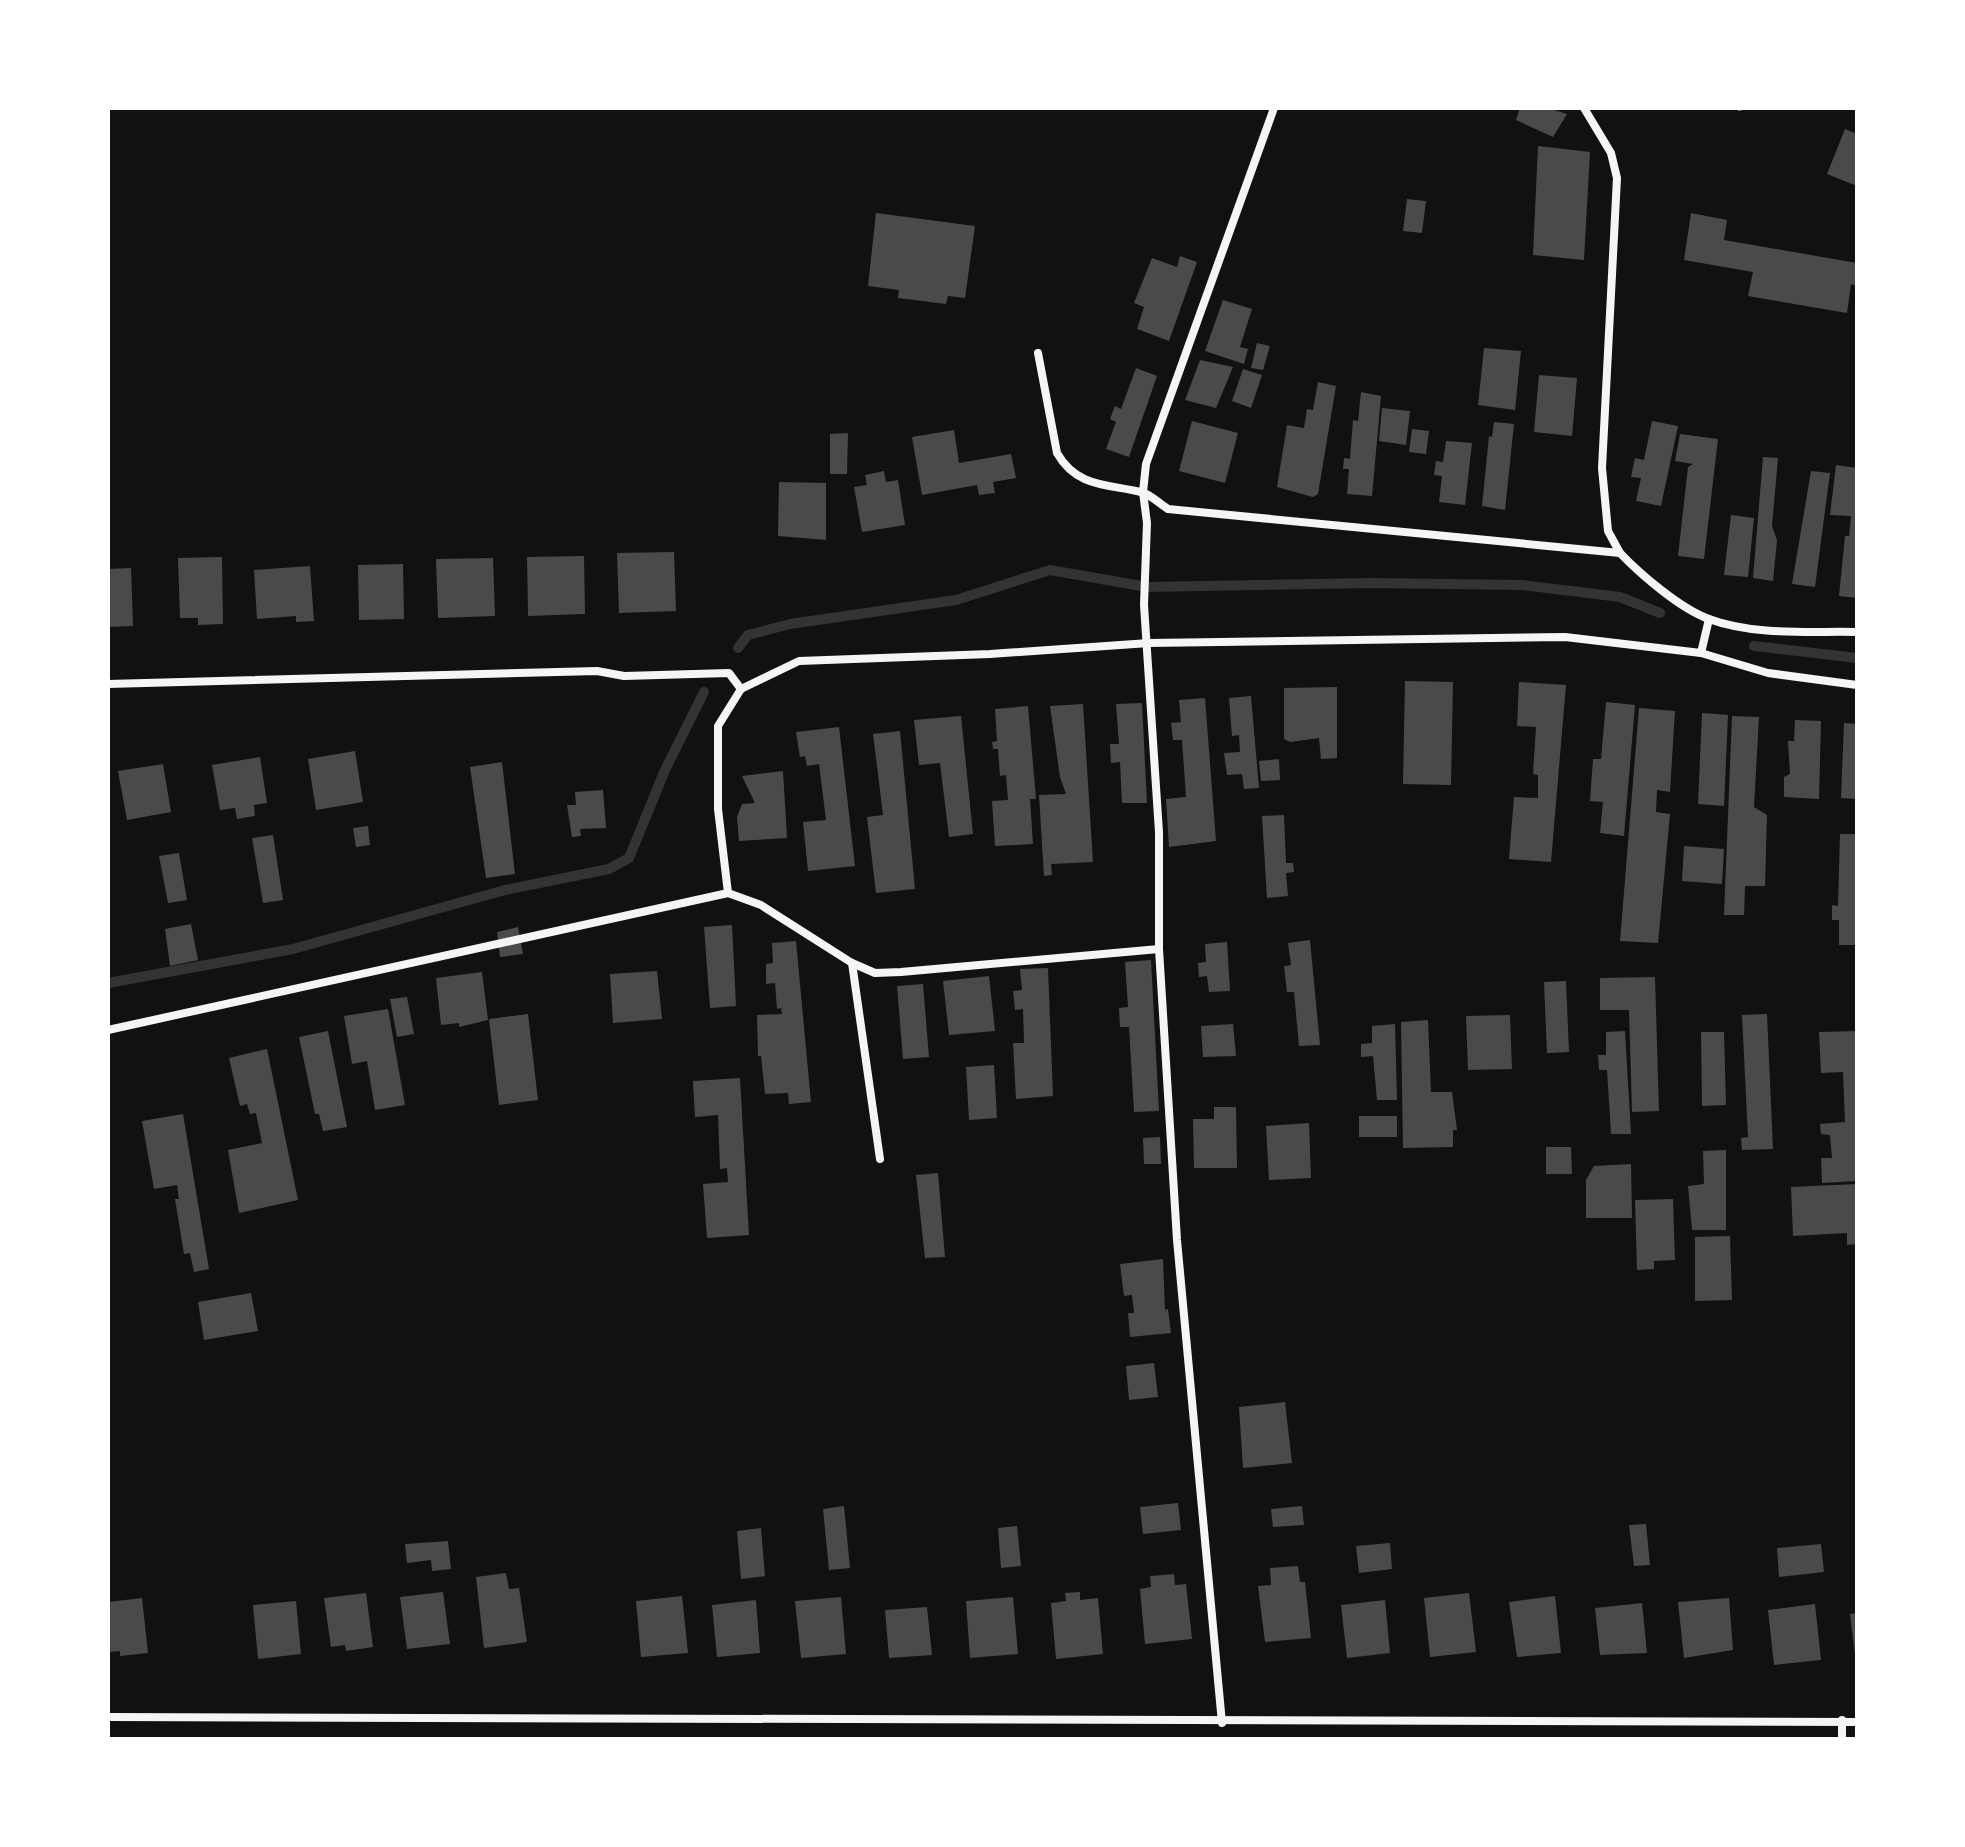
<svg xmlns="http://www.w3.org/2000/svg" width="1965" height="1847" viewBox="0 0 1965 1847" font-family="'Fira Sans Condensed',sans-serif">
<rect width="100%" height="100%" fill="#111"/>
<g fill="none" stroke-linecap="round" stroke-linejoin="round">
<g stroke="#333" stroke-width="10">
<polyline points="1754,646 1857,658"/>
<polyline points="738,648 748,635 790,624 956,600 1050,570 1147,587 1371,583 1522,585 1620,597 1660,613"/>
<polyline points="108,983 293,949 505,890 609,869 629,858 665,770 704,692"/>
</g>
</g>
<g fill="#4a4a4a">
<polygon points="1520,108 1547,108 1567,114 1553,137 1516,120"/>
<polygon points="1845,129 1857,134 1857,186 1827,174"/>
<polygon points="1538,146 1590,152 1584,260 1533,255"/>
<polygon points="1407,199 1426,201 1422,233 1403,231"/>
<polygon points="876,213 975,226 965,298 948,296 946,304 898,298 899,290 868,286"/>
<polygon points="1691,213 1727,220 1724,240 1857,263 1857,286 1851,284 1847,313 1748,296 1753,272 1684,260"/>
<polygon points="1180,256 1197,262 1169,341 1137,329 1144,307 1134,303 1152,258 1177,267"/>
<polygon points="1223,300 1252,309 1240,347 1248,349 1244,364 1205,351"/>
<polygon points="1257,343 1270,346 1263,370 1251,368"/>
<polygon points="1484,348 1521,351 1515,410 1478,405"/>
<polygon points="1200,360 1233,367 1216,408 1185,400"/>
<polygon points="1136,368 1157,376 1129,457 1106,449 1116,422 1110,419 1115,406 1121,409"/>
<polygon points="1243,369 1262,375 1251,408 1232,401"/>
<polygon points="1539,375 1577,378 1572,436 1534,432"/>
<polygon points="1318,382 1336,386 1318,494 1313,497 1277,487 1287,425 1304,428 1307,409 1313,410"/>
<polygon points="1361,392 1381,396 1372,496 1347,494 1349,469 1343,469 1344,458 1350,459 1353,420 1358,421"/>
<polygon points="1382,408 1410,411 1406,445 1379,441"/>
<polygon points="1192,421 1238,433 1225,483 1179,471"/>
<polygon points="1652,421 1678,426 1661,506 1636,501 1641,478 1631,477 1635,458 1644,460"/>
<polygon points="1494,422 1514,424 1505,510 1482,506 1489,436 1492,437"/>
<polygon points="1412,429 1429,431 1426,454 1409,452"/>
<polygon points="954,430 959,463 1011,454 1016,478 993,482 995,493 979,495 977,485 922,495 912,437"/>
<polygon points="848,433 847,474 830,474 830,434"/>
<polygon points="1680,434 1718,439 1704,559 1678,556 1688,467 1693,464 1675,461"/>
<polygon points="1446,441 1472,443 1465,505 1439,502 1442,476 1434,475 1436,461 1443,462"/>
<polygon points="1763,457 1778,458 1772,526 1777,540 1773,581 1753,578"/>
<polygon points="1836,465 1857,468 1857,598 1839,596 1845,536 1849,536 1851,516 1830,515"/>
<polygon points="884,471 886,482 898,480 905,525 862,532 854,487 867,485 865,475"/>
<polygon points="1811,471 1830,473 1815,587 1792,584"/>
<polygon points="779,482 826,483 826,540 778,536"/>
<polygon points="1731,515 1754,518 1748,577 1724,575"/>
<polygon points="674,552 676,611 619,613 617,553"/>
<polygon points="584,556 585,614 528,616 527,557"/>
<polygon points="222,557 223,624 198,625 198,618 180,618 178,558"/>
<polygon points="493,558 495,616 438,618 436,559"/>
<polygon points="403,564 404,619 359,620 358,565"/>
<polygon points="310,566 314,621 296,622 296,616 257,619 254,570"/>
<polygon points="131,568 133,626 108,627 108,569"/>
<polygon points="1405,681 1453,682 1451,785 1403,784"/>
<polygon points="1519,682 1566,685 1551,862 1509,859 1514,797 1538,798 1538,775 1533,774 1536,727 1517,726"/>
<polygon points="1337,687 1337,758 1321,759 1319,738 1290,742 1284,739 1284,688"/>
<polygon points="1251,696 1259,788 1244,789 1242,774 1227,775 1224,753 1240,752 1239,735 1232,736 1229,698"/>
<polygon points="1205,698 1216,841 1169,847 1166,799 1186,797 1182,740 1173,740 1171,723 1181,722 1179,700"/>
<polygon points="1606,702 1635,705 1624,836 1600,833 1603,802 1590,801 1593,759 1601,759"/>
<polygon points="1142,703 1147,803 1122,803 1120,762 1111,763 1110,744 1119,744 1116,704"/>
<polygon points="1083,704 1093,862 1051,864 1052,875 1044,876 1039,795 1066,794 1060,777 1050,706"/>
<polygon points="1028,706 1036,799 1030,799 1033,844 995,846 992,801 1008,800 1006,775 1000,776 998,749 993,749 992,742 997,741 995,709"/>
<polygon points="1639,708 1675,711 1670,792 1657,790 1656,812 1670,814 1658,943 1620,941"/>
<polygon points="1702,713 1728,715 1724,806 1698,804"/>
<polygon points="961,716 973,834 949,837 940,763 919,765 914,720"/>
<polygon points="1732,716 1759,717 1754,807 1767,815 1765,886 1745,886 1744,915 1724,915"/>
<polygon points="1795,720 1821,721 1819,799 1784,797 1784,777 1790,774 1788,741 1794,741"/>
<polygon points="1844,723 1857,724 1857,799 1841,798"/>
<polygon points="839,727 855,866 808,871 803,822 826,820 819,764 807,766 805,756 800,757 796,732"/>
<polygon points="900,731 915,889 876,893 867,817 883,815 873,734"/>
<polygon points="355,751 363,802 316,810 308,759"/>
<polygon points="260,757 267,803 254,805 255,816 237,819 235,808 220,810 212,765"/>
<polygon points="1279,759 1280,780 1261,781 1259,761"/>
<polygon points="502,762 515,874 486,878 470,767"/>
<polygon points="163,764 171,812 127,820 118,771"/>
<polygon points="783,771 787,838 739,841 737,817 742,804 755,803 742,776"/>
<polygon points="603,790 606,828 580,829 581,836 572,837 567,805 576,805 575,792"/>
<polygon points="1284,815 1286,863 1293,863 1294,872 1286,873 1288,896 1267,898 1262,816"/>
<polygon points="368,826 370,845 356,847 353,828"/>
<polygon points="1840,834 1857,834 1857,945 1839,945 1839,920 1832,920 1832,905 1838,906"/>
<polygon points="273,835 283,900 263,903 252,838"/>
<polygon points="1684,846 1724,849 1722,884 1682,881"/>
<polygon points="179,853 187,900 168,903 159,856"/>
<polygon points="191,924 198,960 170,966 165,929"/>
<polygon points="732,925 736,1006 710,1008 704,927"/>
<polygon points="518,927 523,954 500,957 497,932"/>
<polygon points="1310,940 1320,1045 1299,1046 1294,992 1287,992 1284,966 1291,965 1288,943"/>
<polygon points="796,941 811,1102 789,1104 788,1093 765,1094 761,1056 758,1056 757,1015 782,1014 781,1008 777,1009 775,983 766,984 766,964 773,963 772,943"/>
<polygon points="1227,942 1230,991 1209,992 1207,976 1199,977 1198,963 1206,962 1205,944"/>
<polygon points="1151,960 1159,1111 1134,1112 1129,1027 1120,1027 1119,1008 1128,1007 1125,962"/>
<polygon points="1048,968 1053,1096 1016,1099 1013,1043 1024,1043 1023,1009 1015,1010 1013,991 1022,990 1020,969"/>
<polygon points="657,971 662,1019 613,1023 610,974"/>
<polygon points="482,972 488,1020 459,1027 459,1023 441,1025 436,978"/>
<polygon points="989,976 995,1031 949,1035 943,981"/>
<polygon points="1655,977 1659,1111 1632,1112 1629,1010 1600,1010 1600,978"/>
<polygon points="1566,981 1569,1052 1547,1053 1544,982"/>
<polygon points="923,984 929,1057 903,1059 897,986"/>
<polygon points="407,997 414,1034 397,1037 390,999"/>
<polygon points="388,1009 405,1105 375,1110 367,1061 352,1064 344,1016"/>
<polygon points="528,1014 538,1100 499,1105 489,1019"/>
<polygon points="1767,1014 1773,1149 1742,1150 1741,1138 1748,1137 1742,1015"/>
<polygon points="1510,1015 1512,1069 1468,1070 1466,1016"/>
<polygon points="1428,1020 1431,1092 1452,1092 1457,1130 1453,1130 1453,1147 1403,1148 1401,1022"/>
<polygon points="1233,1024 1236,1056 1203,1057 1201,1026"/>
<polygon points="1395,1024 1397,1100 1377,1100 1373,1056 1361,1057 1361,1044 1372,1043 1372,1026"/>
<polygon points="328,1031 347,1127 323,1131 319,1114 315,1114 299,1037"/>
<polygon points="1625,1031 1631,1134 1611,1134 1607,1070 1599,1070 1598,1055 1606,1055 1606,1032"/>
<polygon points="1857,1031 1857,1181 1822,1183 1821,1158 1832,1158 1830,1135 1821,1134 1820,1124 1845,1122 1843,1072 1821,1073 1819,1032"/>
<polygon points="1701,1032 1724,1032 1726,1105 1702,1106"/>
<polygon points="267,1049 298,1200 239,1213 228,1150 262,1143 256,1113 250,1114 247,1104 240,1106 229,1058"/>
<polygon points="994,1065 997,1118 969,1120 966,1067"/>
<polygon points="740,1078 749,1235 707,1238 703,1184 728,1182 727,1168 720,1169 718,1115 695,1117 693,1081"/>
<polygon points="1214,1107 1236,1107 1237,1168 1194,1168 1193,1119 1214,1119"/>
<polygon points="183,1114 209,1269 194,1272 190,1253 184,1254 175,1199 179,1199 177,1185 154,1189 142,1121"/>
<rect x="1359" y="1116" width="38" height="21"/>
<polygon points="1309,1123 1311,1178 1269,1180 1266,1126"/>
<polygon points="1160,1137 1161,1164 1144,1164 1143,1138"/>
<polygon points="1546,1147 1571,1147 1572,1174 1546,1174"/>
<polygon points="1726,1150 1726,1230 1692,1230 1688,1186 1704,1184 1703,1151"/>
<polygon points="1631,1164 1632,1218 1586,1218 1586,1180 1594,1166"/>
<polygon points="938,1173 945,1257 925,1258 916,1175"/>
<polygon points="1857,1184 1857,1244 1847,1245 1847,1233 1793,1236 1791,1187"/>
<polygon points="1673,1199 1675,1260 1654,1261 1654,1269 1637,1270 1635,1200"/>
<polygon points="1730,1236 1732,1300 1695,1301 1695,1237"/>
<polygon points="1163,1259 1165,1310 1168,1309 1171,1333 1130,1337 1128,1313 1134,1313 1132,1295 1124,1296 1120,1264"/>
<polygon points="251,1293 258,1331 204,1340 198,1302"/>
<polygon points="1154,1363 1158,1397 1129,1400 1126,1366"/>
<polygon points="1285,1402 1292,1463 1243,1468 1239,1407"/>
<polygon points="1178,1503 1181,1530 1143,1534 1140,1507"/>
<polygon points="844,1506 850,1568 829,1570 823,1509"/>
<polygon points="1302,1506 1304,1525 1273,1527 1271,1509"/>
<polygon points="1646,1524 1650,1565 1634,1566 1629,1525"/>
<polygon points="1017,1526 1021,1566 1001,1568 998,1528"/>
<polygon points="761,1528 765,1576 741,1579 737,1531"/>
<polygon points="448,1541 451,1569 432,1571 431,1560 407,1563 405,1544"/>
<polygon points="1390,1543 1392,1569 1359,1573 1356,1546"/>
<polygon points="1821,1544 1824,1572 1779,1577 1777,1548"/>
<polygon points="1298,1566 1300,1582 1305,1582 1311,1638 1265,1642 1258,1586 1271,1585 1270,1568"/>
<polygon points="506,1573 509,1589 519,1588 527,1642 484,1648 476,1577"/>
<polygon points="1174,1574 1175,1585 1186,1584 1192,1639 1145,1644 1140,1589 1151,1587 1150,1576"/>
<polygon points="443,1592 450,1644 407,1649 400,1597"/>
<polygon points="1080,1592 1080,1600 1098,1598 1103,1654 1056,1659 1051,1603 1066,1601 1065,1593"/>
<polygon points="366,1593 373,1647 346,1651 345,1645 331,1647 324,1598"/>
<polygon points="1469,1593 1476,1652 1430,1657 1424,1598"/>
<polygon points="682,1596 688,1653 641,1657 636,1601"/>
<polygon points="1555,1596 1561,1653 1517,1657 1509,1602"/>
<polygon points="841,1597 846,1654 801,1658 795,1601"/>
<polygon points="1013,1597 1018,1654 970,1658 966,1601"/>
<polygon points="142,1598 148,1653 120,1656 120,1651 108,1652 108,1602"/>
<polygon points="1729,1598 1733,1650 1684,1658 1678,1602"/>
<polygon points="756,1600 760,1653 717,1657 712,1605"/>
<polygon points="1385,1600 1390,1653 1347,1658 1341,1605"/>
<polygon points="296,1601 301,1654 258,1659 253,1605"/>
<polygon points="1642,1603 1647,1653 1600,1655 1595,1608"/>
<polygon points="1815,1604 1821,1660 1774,1665 1768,1610"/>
<polygon points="927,1607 932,1655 889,1658 885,1610"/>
<polygon points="1857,1613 1857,1654 1855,1655 1850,1614"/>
</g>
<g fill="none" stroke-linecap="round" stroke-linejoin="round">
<polyline stroke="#f5f5f5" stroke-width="5" points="1739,108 1740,108"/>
<g stroke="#f5f5f5" stroke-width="8">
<polyline points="1584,108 1611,153 1617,178 1602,468 1608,531 1620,553"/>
<path d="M1038,353L1057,453C1077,488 1108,484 1141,492C1150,494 1160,504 1168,509L1620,553C1641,575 1681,609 1709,619C1755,636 1810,631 1857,632"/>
<polyline points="1701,653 1709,619"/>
<polyline points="108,684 597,671 624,676 729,673 741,689 799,661 990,654 1149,643 1565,637 1701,653 1768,673 1857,685"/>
<polyline points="728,893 761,905 852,963 880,1159"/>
<polyline points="852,963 875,973 901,972 1159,949"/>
<polyline points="108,1030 728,893 718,809 718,726 741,689"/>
<polyline points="108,1717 1857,1722"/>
<polyline points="1842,1720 1842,1739"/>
<polyline points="1222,1723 1177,1240 1159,949 1159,832 1144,605 1147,523 1143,492 1146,464 1274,108"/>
</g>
</g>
<rect width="1965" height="1847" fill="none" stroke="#ffffff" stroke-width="220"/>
</svg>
